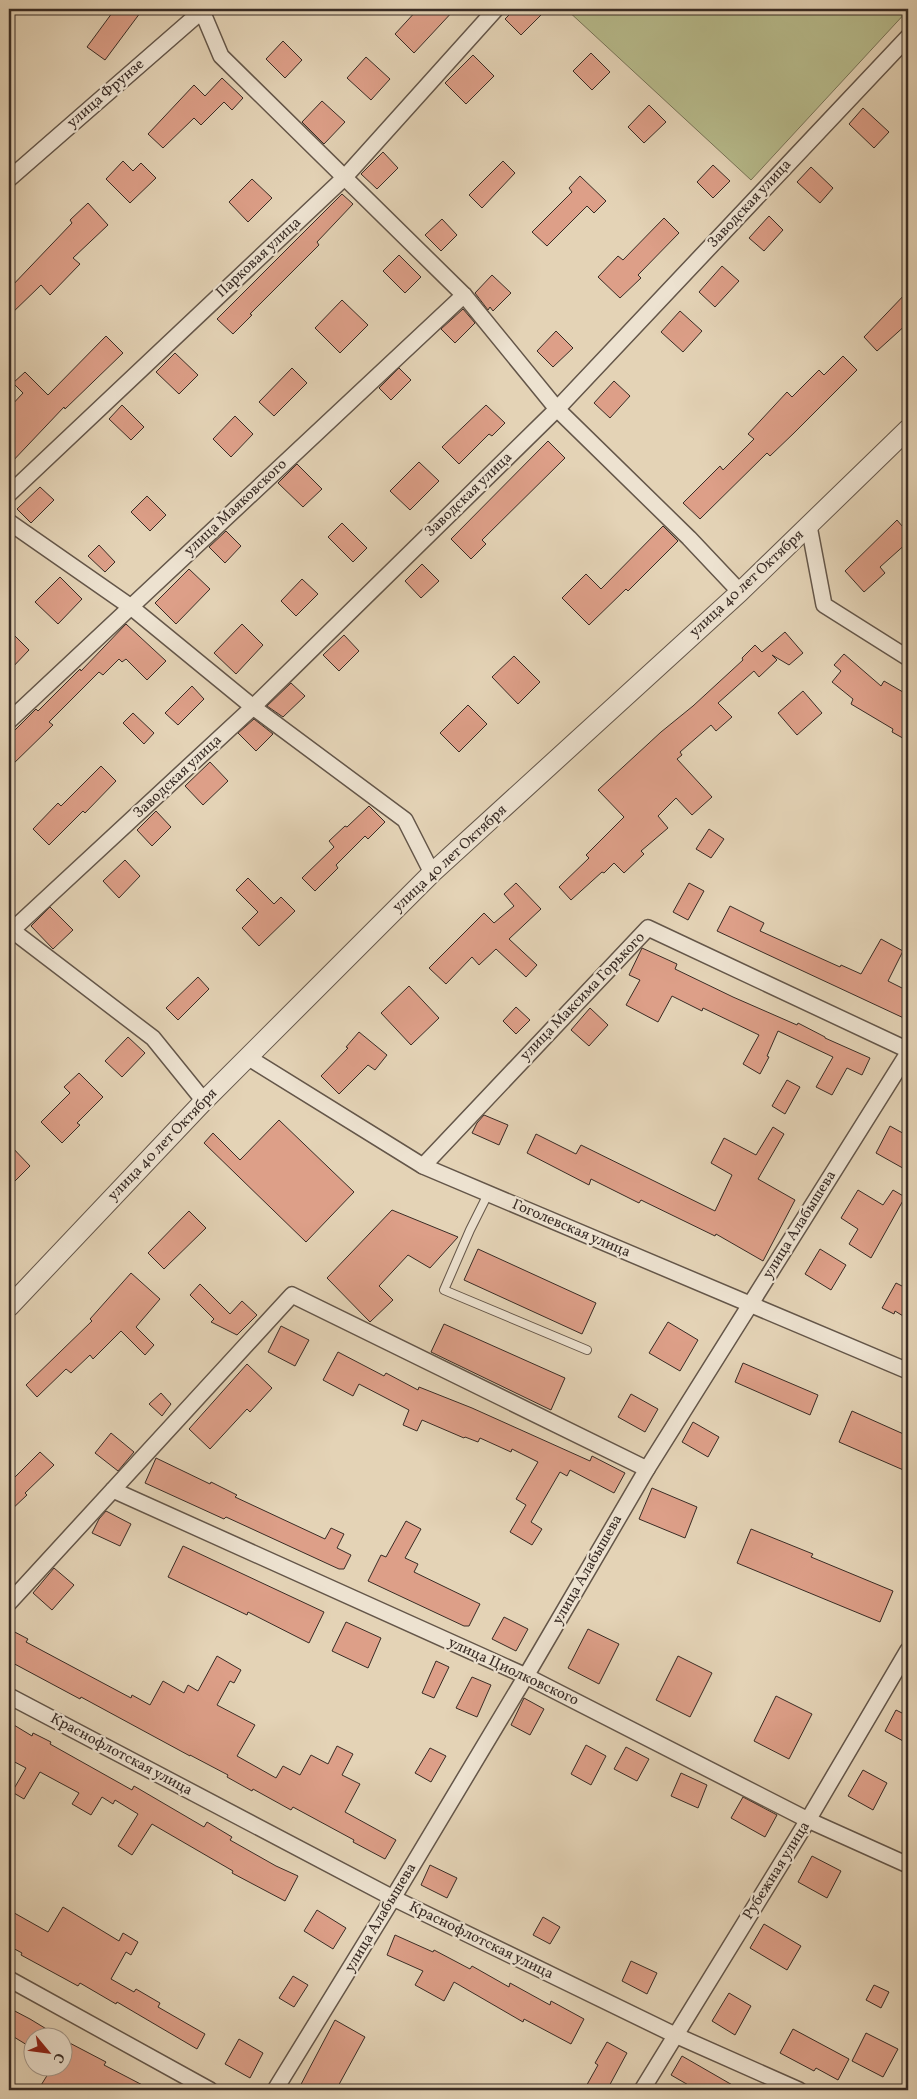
<svg xmlns="http://www.w3.org/2000/svg" width="917" height="2099" viewBox="0 0 917 2099" font-family="Vollkorn,serif">
<rect width="100%" height="100%" fill="#e4d3b6"/>
<filter id="stains"><feTurbulence type="fractalNoise" baseFrequency=".004" numOctaves="4"/><feColorMatrix values="0 0 0 0 .2 0 0 0 0 .09 0 0 0 0 .02 0 0 0 .5 -.17"/></filter>
<radialGradient id="worn" r=".72"><stop offset=".6" stop-color="#630" stop-opacity="0"/><stop offset="1" stop-color="#630" stop-opacity=".3"/></radialGradient>
<polygon fill="#b7bb8c" stroke="#787458" points="566,9 908,9 908,10 751,180"/>
<g fill="#dd9f88" stroke="#392c25">
<polygon points="115,9 143,9 105,60 87,47"/>
<polygon points="418,9 455,9 414,53 395,34"/>
<polygon points="515,9 547,9 521,35 505,19"/>
<polygon points="283,41 302,60 285,78 266,59"/>
<polygon points="591,53 610,72 592,90 573,71"/>
<polygon points="473,55 494,76 466,104 445,83"/>
<polygon points="366,57 390,79 371,100 347,78"/>
<polygon points="222,78 243,98 232,110 224,102 201,125 194,118 163,148 148,134 194,85 205,96"/>
<polygon points="322,101 345,122 324,144 302,122"/>
<polygon points="649,105 666,122 644,143 628,127"/>
<polygon points="863,108 889,132 874,148 849,124"/>
<polygon points="383,152 398,168 377,189 361,174"/>
<polygon points="123,161 133,171 141,163 156,178 130,203 106,179"/>
<polygon points="503,161 515,173 482,208 469,195"/>
<polygon points="713,165 730,181 713,198 697,182"/>
<polygon points="811,167 833,188 820,203 797,182"/>
<polygon points="580,176 606,201 594,213 587,206 547,246 532,232 572,192 569,188"/>
<polygon points="252,179 272,198 248,222 229,202"/>
<polygon points="342,194 353,204 317,242 319,245 250,314 252,315 233,334 217,319"/>
<polygon points="88,203 108,225 73,258 80,264 50,295 41,285 9,316 9,289 72,223 70,220"/>
<polygon points="769,216 783,230 764,251 749,238"/>
<polygon points="664,218 679,233 638,275 641,278 620,298 598,277 618,256 623,260"/>
<polygon points="442,219 457,235 441,251 425,235"/>
<polygon points="399,255 421,277 405,293 383,271"/>
<polygon points="722,266 739,281 715,307 699,292"/>
<polygon points="492,275 511,293 493,311 490,307 488,310 475,293"/>
<polygon points="908,291 908,323 877,351 864,337"/>
<polygon points="342,300 368,325 340,353 315,328"/>
<polygon points="463,309 475,323 455,343 441,329"/>
<polygon points="680,311 702,331 683,352 661,332"/>
<polygon points="556,331 573,348 553,367 537,351"/>
<polygon points="106,336 123,353 65,409 64,407 9,465 9,408 23,393 13,383 25,372 48,395"/>
<polygon points="175,353 198,375 179,394 156,372"/>
<polygon points="843,356 857,370 794,433 770,456 767,453 700,519 683,503 720,466 723,470 754,439 748,434 787,392 792,397 819,370 824,375"/>
<polygon points="292,368 307,383 274,416 259,402"/>
<polygon points="399,368 411,380 391,400 379,388"/>
<polygon points="614,381 630,396 610,418 594,403"/>
<polygon points="122,405 144,427 131,440 109,419"/>
<polygon points="486,405 505,423 492,436 489,434 459,464 442,447"/>
<polygon points="235,416 253,434 231,457 213,439"/>
<polygon points="548,441 565,458 482,540 486,544 471,559 451,539"/>
<polygon points="419,462 439,481 410,510 390,491"/>
<polygon points="297,464 322,489 303,507 278,483"/>
<polygon points="40,487 54,500 31,523 17,509"/>
<polygon points="147,496 166,515 150,531 131,512"/>
<polygon points="897,520 908,533 908,542 880,567 885,573 864,592 845,571"/>
<polygon points="342,523 367,548 353,562 328,537"/>
<polygon points="663,526 678,541 628,591 626,589 589,625 562,598 586,574 601,589"/>
<polygon points="226,531 241,546 225,563 209,547"/>
<polygon points="99,545 115,562 105,572 88,556"/>
<polygon points="422,564 439,581 421,598 405,581"/>
<polygon points="189,569 210,589 176,624 155,603"/>
<polygon points="60,577 82,599 58,624 35,602"/>
<polygon points="302,579 318,594 296,616 281,601"/>
<polygon points="126,624 166,661 147,680 126,659 122,662 119,659 103,675 99,672 49,722 53,725 9,768 9,736 36,709 38,711 80,669 81,671"/>
<polygon points="242,624 263,645 236,674 214,653"/>
<polygon points="9,630 29,650 9,671"/>
<polygon points="785,632 803,653 789,665 772,655 777,660 759,677 754,671 718,703 732,717 716,731 711,725 680,752 682,755 677,759 712,797 692,815 676,798 658,816 668,828 641,851 644,854 624,873 614,863 604,873 602,872 571,900 559,887 589,858 586,855 624,817 598,790 661,732 693,706 743,660 742,658 755,645 762,652"/>
<polygon points="344,635 359,651 339,671 323,655"/>
<polygon points="844,654 881,686 884,681 908,695 908,741 892,732 893,729 851,704 853,699 832,682 841,671 834,665"/>
<polygon points="514,656 540,682 518,704 492,677"/>
<polygon points="291,683 305,696 283,717 267,706"/>
<polygon points="192,686 204,699 178,725 165,713"/>
<polygon points="803,691 822,713 797,735 778,713"/>
<polygon points="468,705 487,724 459,752 440,733"/>
<polygon points="133,713 154,733 144,744 123,723"/>
<polygon points="254,719 273,734 256,751 238,733"/>
<polygon points="210,762 228,781 203,805 185,786"/>
<polygon points="101,766 116,781 85,813 83,811 49,845 33,829 58,803 61,806"/>
<polygon points="369,806 385,822 368,839 365,836 336,865 338,868 315,891 302,878 334,847 329,841 345,826 347,827"/>
<polygon points="156,811 171,827 152,846 137,830"/>
<polygon points="709,829 724,839 711,858 696,849"/>
<polygon points="125,860 140,876 119,898 103,881"/>
<polygon points="248,878 274,904 281,897 295,911 259,946 242,928 258,912 236,890"/>
<polygon points="516,883 541,909 509,939 537,965 526,977 496,949 479,965 472,957 446,984 429,968 484,913 494,923 514,906 504,894"/>
<polygon points="689,883 704,891 688,920 673,912"/>
<polygon points="730,906 764,923 760,931 840,967 841,965 861,974 881,939 903,951 888,981 908,991 908,1020 717,931"/>
<polygon points="50,907 73,930 53,949 31,926"/>
<polygon points="642,948 677,964 675,969 733,997 797,1025 798,1023 825,1037 825,1038 870,1058 862,1075 847,1068 832,1095 816,1087 833,1057 778,1031 767,1056 769,1057 760,1074 743,1064 759,1035 703,1008 702,1011 672,996 658,1022 626,1005 640,980 629,975"/>
<polygon points="198,977 209,989 178,1020 166,1008"/>
<polygon points="409,986 439,1018 411,1045 381,1013"/>
<polygon points="516,1007 530,1020 516,1034 503,1021"/>
<polygon points="590,1008 608,1025 589,1046 571,1030"/>
<polygon points="359,1032 387,1055 375,1070 368,1065 339,1094 321,1076 348,1048 346,1047"/>
<polygon points="128,1037 145,1053 122,1077 105,1061"/>
<polygon points="79,1073 103,1097 77,1123 80,1125 62,1143 41,1122 70,1093 64,1087"/>
<polygon points="787,1080 800,1087 785,1114 772,1106"/>
<polygon points="484,1115 508,1125 499,1145 472,1133 477,1123"/>
<polygon points="279,1120 354,1192 306,1242 204,1143 213,1133 240,1160"/>
<polygon points="890,1126 908,1136 908,1171 876,1153"/>
<polygon points="773,1127 784,1134 758,1179 795,1200 763,1261 716,1234 715,1236 641,1200 639,1203 591,1179 589,1185 527,1153 536,1134 576,1154 581,1145 715,1211 732,1175 711,1163 724,1138 756,1155"/>
<polygon points="9,1144 30,1166 9,1187"/>
<polygon points="858,1190 883,1205 893,1190 905,1197 871,1258 849,1244 858,1229 841,1218"/>
<polygon points="392,1210 458,1237 430,1268 408,1255 379,1286 393,1300 370,1322 327,1278"/>
<polygon points="189,1211 206,1228 164,1269 148,1253"/>
<polygon points="478,1249 596,1303 582,1334 464,1280"/>
<polygon points="820,1249 846,1265 831,1290 805,1274"/>
<polygon points="131,1273 160,1299 136,1327 154,1345 145,1355 121,1331 93,1359 90,1355 71,1373 66,1369 37,1397 26,1385 92,1321 90,1319"/>
<polygon points="896,1283 908,1289 908,1319 895,1311 894,1314 882,1308"/>
<polygon points="200,1284 230,1314 242,1301 257,1315 237,1335 211,1322 214,1319 190,1295"/>
<polygon points="668,1322 698,1340 680,1371 649,1353"/>
<polygon points="444,1324 565,1378 551,1410 431,1352"/>
<polygon points="281,1326 309,1340 295,1366 268,1352"/>
<polygon points="338,1352 384,1376 386,1373 418,1390 419,1387 472,1408 590,1461 592,1456 625,1473 614,1493 570,1470 567,1476 560,1472 531,1522 542,1529 532,1545 510,1532 526,1505 516,1499 538,1462 512,1449 511,1452 480,1438 478,1442 465,1437 464,1438 422,1420 417,1431 403,1425 409,1410 359,1384 353,1396 323,1380"/>
<polygon points="743,1363 818,1395 810,1415 735,1382"/>
<polygon points="247,1364 272,1388 250,1412 247,1409 210,1449 189,1429"/>
<polygon points="161,1393 171,1404 162,1416 149,1404"/>
<polygon points="631,1394 658,1409 645,1432 618,1417"/>
<polygon points="852,1411 908,1436 908,1472 839,1442"/>
<polygon points="693,1422 719,1437 708,1457 682,1442"/>
<polygon points="111,1433 134,1452 118,1471 95,1453"/>
<polygon points="40,1452 54,1465 25,1493 27,1495 9,1512 9,1483"/>
<polygon points="156,1458 210,1484 211,1482 237,1495 235,1497 325,1539 331,1528 344,1534 337,1548 351,1555 344,1569 339,1569 226,1517 224,1519 145,1483"/>
<polygon points="652,1488 697,1507 685,1538 639,1519"/>
<polygon points="106,1511 131,1524 120,1546 92,1533 99,1519"/>
<polygon points="406,1521 421,1529 405,1558 418,1564 414,1572 480,1604 469,1626 464,1626 368,1581 381,1555 386,1557"/>
<polygon points="751,1529 813,1554 811,1557 893,1591 880,1622 737,1563"/>
<polygon points="183,1546 324,1612 309,1643 248,1612 247,1615 168,1577"/>
<polygon points="54,1568 74,1585 52,1610 33,1593"/>
<polygon points="504,1617 528,1629 516,1651 492,1639"/>
<polygon points="346,1622 381,1638 368,1668 332,1651"/>
<polygon points="9,1629 28,1639 26,1642 131,1698 132,1695 150,1705 163,1681 184,1693 188,1685 198,1691 217,1656 241,1670 234,1683 230,1681 217,1705 255,1725 237,1756 276,1778 283,1766 300,1775 311,1755 328,1764 337,1746 353,1754 342,1775 360,1784 345,1812 396,1840 385,1859 353,1842 354,1840 293,1807 291,1810 253,1789 252,1791 227,1777 228,1775 190,1755 190,1756 81,1697 80,1699 9,1661"/>
<polygon points="588,1629 619,1644 599,1684 568,1668"/>
<polygon points="678,1656 712,1673 690,1717 656,1700"/>
<polygon points="436,1661 449,1667 434,1698 422,1693"/>
<polygon points="472,1677 491,1685 477,1717 456,1708"/>
<polygon points="776,1696 812,1714 789,1759 754,1741"/>
<polygon points="524,1698 544,1709 530,1735 511,1725"/>
<polygon points="896,1710 908,1716 908,1732 903,1741 885,1731"/>
<polygon points="9,1722 32,1736 33,1733 51,1742 50,1744 132,1790 134,1786 204,1827 207,1822 232,1837 230,1840 276,1866 298,1876 285,1901 232,1873 233,1871 152,1824 132,1855 118,1846 138,1814 115,1800 113,1804 102,1797 91,1815 72,1804 79,1793 40,1772 24,1799 12,1792 26,1768 9,1759"/>
<polygon points="586,1745 606,1756 591,1785 571,1774"/>
<polygon points="626,1747 649,1759 637,1781 614,1769"/>
<polygon points="430,1748 446,1756 431,1782 415,1773"/>
<polygon points="863,1770 887,1783 873,1810 848,1796"/>
<polygon points="681,1773 707,1785 698,1808 671,1796"/>
<polygon points="743,1797 777,1815 765,1837 731,1818"/>
<polygon points="812,1856 841,1871 827,1898 798,1882"/>
<polygon points="430,1865 457,1878 447,1898 421,1885"/>
<polygon points="63,1907 119,1941 123,1933 138,1942 131,1955 126,1952 111,1979 134,1992 136,1989 160,2003 158,2007 205,2034 197,2049 117,2002 116,2004 80,1983 78,1986 21,1955 22,1953 9,1946 9,1910 48,1932"/>
<polygon points="317,1910 346,1928 333,1949 304,1931"/>
<polygon points="543,1917 560,1927 550,1944 533,1935"/>
<polygon points="764,1924 801,1946 787,1970 750,1948"/>
<polygon points="395,1935 433,1952 434,1950 470,1969 472,1966 509,1987 510,1983 550,2005 551,2001 584,2019 571,2044 524,2019 523,2022 454,1982 444,2001 415,1985 423,1971 387,1955"/>
<polygon points="631,1961 657,1973 647,1994 622,1981"/>
<polygon points="293,1976 308,1985 294,2007 279,1998"/>
<polygon points="874,1985 889,1992 881,2008 866,2000"/>
<polygon points="729,1993 751,2006 735,2035 712,2021"/>
<polygon points="9,2008 30,2019 58,2036 32,2036 32,2048 9,2034"/>
<polygon points="335,2020 365,2037 336,2090 298,2090"/>
<polygon points="793,2029 849,2059 838,2080 816,2068 814,2071 780,2053"/>
<polygon points="866,2033 898,2049 883,2077 852,2061"/>
<polygon points="62,2039 106,2062 104,2065 152,2090 38,2090 53,2066 62,2066"/>
<polygon points="239,2039 263,2053 250,2078 225,2064"/>
<polygon points="607,2042 627,2053 607,2090 584,2090 598,2065 595,2063"/>
<polygon points="682,2056 741,2090 697,2090 671,2075"/>
</g>
<g fill="none" stroke-linecap="round" stroke-linejoin="round">
<defs>
<polyline id="service" points="488,1194 470,1230 444,1290 587,1350"/>
<g id="minor">
<polyline points="202,11 221,56 464,295 557,409 689,538 740,592"/>
<polyline points="9,179 204,9"/>
<polyline points="9,494 344,178 496,9"/>
<polyline points="9,522 131,607 253,707 405,820 432,873"/>
<polyline points="809,526 824,605 908,658"/>
<polyline points="9,721 464,295"/>
<polyline points="9,928 153,1038 204,1101"/>
<polyline points="9,933 253,707 557,409 908,37"/>
<polyline points="249,1058 423,1166 908,1371"/>
<polyline points="423,1166 648,928 908,1050"/>
<polyline points="113,1490 526,1676 808,1820 908,1865"/>
<polyline points="9,1603 292,1295 647,1469"/>
<polyline points="9,1696 393,1898 675,2035 799,2090"/>
<polyline points="9,1979 210,2090"/>
<polyline points="275,2090 393,1898 526,1676 647,1469 908,1053"/>
<polyline points="642,2090 808,1820 908,1650"/>
</g>
<polyline id="tertiary" points="9,1307 204,1101 432,873 740,592 908,429"/>
</defs>
<use href="#service" stroke="#645649" stroke-width="10"/>
<use href="#minor" stroke="#645649" stroke-width="18"/>
<use href="#tertiary" stroke="#645649" stroke-width="21"/>
<use href="#service" stroke="#ede2d0" stroke-width="8"/>
<use href="#minor" stroke="#ede2d0" stroke-width="15"/>
<use href="#tertiary" stroke="#ede2d0" stroke-width="19"/>
</g>
<g text-anchor="middle" dominant-baseline="central" stroke-width="4.5" stroke-linejoin="round" paint-order="stroke">
<g font-size="15" fill="#392c25" stroke="#ede2d0">
<text transform="translate(106 94) rotate(-41)">улица Фрунзе</text>
<text transform="translate(750 204) rotate(-47)">Заводская улица</text>
<text transform="translate(259 258) rotate(-43)">Парковая улица</text>
<text transform="translate(469 495) rotate(-44)">Заводская улица</text>
<text transform="translate(236 508) rotate(-43)">улица Маяковского</text>
<text transform="translate(747 584) rotate(-43)">улица 40 лет Октября</text>
<text transform="translate(178 777) rotate(-43)">Заводская улица</text>
<text transform="translate(450 859) rotate(-43)">улица 40 лет Октября</text>
<text transform="translate(583 997) rotate(-46)">улица Максима Горького</text>
<text transform="translate(163 1145) rotate(-46)">улица 40 лет Октября</text>
<text transform="translate(800 1225) rotate(-58)">улица Алабышева</text>
<text transform="translate(571 1229) rotate(23)">Гоголевская улица</text>
<text transform="translate(588 1570) rotate(-60)">улица Алабышева</text>
<text transform="translate(513 1672) rotate(25)">улица Циолковского</text>
<text transform="translate(121 1755) rotate(28)">Краснофлотская улица</text>
<text transform="translate(777 1871) rotate(-58)">Рубежная улица</text>
<text transform="translate(381 1918) rotate(-59)">улица Алабышева</text>
<text transform="translate(481 1941) rotate(26)">Краснофлотская улица</text>
</g>
</g>
<rect width="917" height="2099" fill="none" stroke="#e4d3b6" stroke-width="30"/>
<rect x="10" y="10" width="897" height="2079" fill="none" stroke="#392c25" stroke-width="2.5"/>
<rect x="15" y="15" width="887" height="2069" fill="none" stroke="#392c25"/>
<g transform="translate(48 2052) rotate(119)"><circle r="24" fill="#ede2d0" stroke="#a5998c"/>
<path d="M0-4L9 19L0 12L-9 19Z" fill="#8f2418"/>
<text y="-8" font-size="14" font-weight="bold" text-anchor="middle" fill="#392c25">С</text>
</g>
<rect width="100%" height="100%" filter="url(#stains)"/>
<rect width="100%" height="100%" fill="url(#worn)"/>
</svg>
